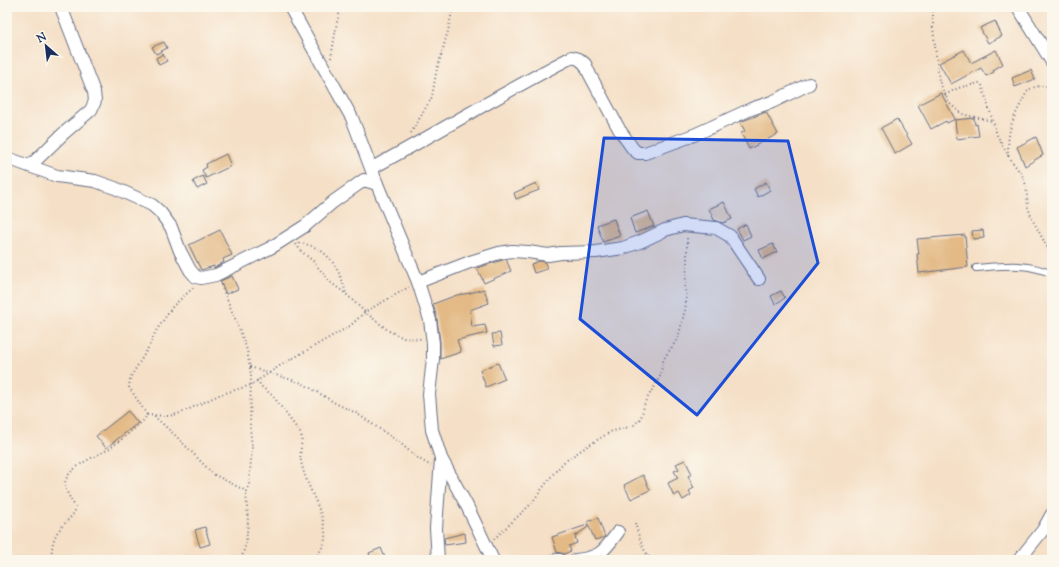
<svg xmlns="http://www.w3.org/2000/svg" width="1059" height="567" viewBox="0 0 1059 567" font-family="'Sorts Mill Goudy',serif">
<rect width="100%" height="100%" fill="#fbf7ec"/>
<filter id="ink" filterUnits="userSpaceOnUse"><feTurbulence type="fractalNoise" baseFrequency=".025" numOctaves="2"/><feDisplacementMap in="SourceGraphic" scale="8" xChannelSelector="R" yChannelSelector="G"/><feConvolveMatrix kernelMatrix="1 2 1 2 8 2 1 2 1" color-interpolation-filters="sRGB"/></filter>
<filter id="wash" filterUnits="userSpaceOnUse"><feTurbulence type="fractalNoise" baseFrequency=".012" numOctaves="4" result="noise"/><feDisplacementMap in="SourceGraphic" scale="16" xChannelSelector="R" yChannelSelector="G"/><feGaussianBlur stdDeviation="0.9" result="paint"/><feColorMatrix in="noise" values="0 0 0 0 0 0 0 0 0 0 0 0 0 0 0 0 0 1.4 0 .05"/><feComposite in="paint" operator="in"/></filter>
<g filter="url(#wash)">
<rect width="100%" height="100%" fill="#f5e0c7"/>
<g id="blocks">
<g fill="#e3ba86">
<polygon points="995,21 1002,36 988,43 980,28"/>
<polygon points="164,42 167,48 156,54 152,47"/>
<polygon points="964,50 971,63 996,50 1003,64 993,70 994,72 986,76 981,68 951,84 939,63"/>
<polygon points="163,54 167,61 159,65 156,58"/>
<polygon points="1031,70 1035,79 1015,87 1012,78"/>
<polygon points="941,93 955,119 947,123 946,121 931,129 918,105"/>
<polygon points="766,112 778,134 749,149 741,133 745,131 740,122"/>
<polygon points="974,118 975,125 977,124 979,136 957,139 955,120"/>
<polygon points="897,119 912,144 895,154 881,128"/>
<polygon points="1036,137 1043,155 1025,166 1017,147"/>
<polygon points="226,154 231,166 206,178 202,170 207,167 206,164"/>
<polygon points="203,176 207,184 197,189 193,181"/>
<polygon points="766,182 770,190 758,197 754,189"/>
<polygon points="536,183 539,190 516,199 514,193"/>
<polygon points="724,202 732,219 723,223 714,220 709,209"/>
<polygon points="648,211 654,226 635,233 630,218"/>
<polygon points="614,219 620,236 603,242 597,225"/>
<polygon points="746,224 751,236 743,240 737,229"/>
<polygon points="220,230 232,255 223,259 224,262 214,268 214,266 201,270 189,245"/>
<polygon points="983,230 984,238 973,239 972,231"/>
<polygon points="965,235 968,267 919,273 917,254 919,254 917,239"/>
<polygon points="773,244 777,252 763,259 759,250"/>
<polygon points="506,259 511,271 484,283 477,268"/>
<polygon points="540,261 545,262 547,269 534,273 531,264"/>
<polygon points="232,276 238,289 226,294 220,281"/>
<polygon points="484,289 489,303 470,310 472,327 485,325 487,333 457,340 461,352 440,359 440,342 437,319 433,304 457,295 470,293"/>
<polygon points="781,291 785,298 775,304 771,296"/>
<polygon points="500,333 502,345 494,346 492,334"/>
<polygon points="498,363 505,379 486,387 480,370"/>
<polygon points="128,411 138,423 106,448 96,436"/>
<polygon points="685,460 692,474 688,476 694,488 689,491 691,495 683,500 679,493 674,496 668,483 678,478 674,471 679,469 676,464"/>
<polygon points="643,475 650,490 631,499 624,485"/>
<polygon points="598,518 605,537 595,540 587,522"/>
<polygon points="587,525 588,527 575,536 577,543 569,546 571,551 564,554 557,552 552,537"/>
<polygon points="205,527 210,544 200,547 195,530"/>
<polygon points="465,533 466,542 445,545 444,538"/>
<polygon points="381,548 386,560 371,560 369,553"/>
</g>
</g>
</g>
<g filter="url(#ink)">
<use href="#blocks" fill-opacity="0" stroke="#676d83" stroke-width="1"/>
<g fill="none" stroke-linecap="round" stroke-linejoin="round">
<defs>
<path id="service" d="M976,268C1002,266 1027,262 1052,274"/>
<g id="minor">
<polyline points="290,7 352,118 377,184 418,282 430,320 433,343 433,359 429,394 432,430 441,458 467,506 493,560"/>
<polyline points="1018,7 1052,62"/>
<polyline points="7,158 57,176 95,181 115,188 152,205 160,212 171,227 180,251 190,270 196,277 201,278 216,275 272,247 305,226 333,202 364,180 377,184"/>
<polyline points="30,166 64,133 91,110 95,101 94,92 61,7"/>
<path d="M372,168C439,132 504,92 572,57L579,59L585,64L590,75L619,129L633,149L638,153H645L694,135L751,109L772,102L809,84"/>
<polyline points="418,282 470,262 499,253 512,251 528,252 548,255 561,253 596,252 623,248 642,241 665,230 683,225 716,228 730,236 759,279"/>
<polyline points="438,560 436,528 441,459"/>
<polyline points="556,560 560,560"/>
<path d="M576,560C601,557 603,552 618,532"/>
<polyline points="1019,560 1043,530 1052,514"/>
</g>
</defs>
<use href="#service" stroke="#676d83" stroke-width="8"/>
<use href="#minor" stroke="#676d83" stroke-width="14"/>
<g stroke="#676d83" stroke-width="2" stroke-dasharray="1 3" stroke-linecap="butt">
<polyline points="933,7 933,28 939,81 949,103 962,114 992,121"/>
<polyline points="331,58 337,22 341,7"/>
<polyline points="945,95 958,88 979,83 982,85 997,135 1009,157 1022,175 1026,185 1028,207 1032,219 1052,256"/>
<polyline points="411,133 432,97 436,73 448,31 453,7"/>
<path d="M1008,156C1008,132 1010,123 1022,102C1024,98 1026,92 1030,89C1037,85 1045,86 1052,87"/>
<path d="M299,243C327,246 340,268 346,294"/>
<polyline points="296,244 301,251 313,261 330,282 346,294 365,312 389,331 404,338 422,339"/>
<polyline points="221,285 239,328 247,350 251,375 250,428 252,447 249,485 246,491 248,522 246,543 241,560"/>
<polyline points="250,367 302,383 337,404 356,413 399,442 416,457 431,466"/>
<path d="M257,380L262,387L273,396L301,434C303,443 299,452 301,461C305,485 327,516 325,538C325,545 318,553 315,560"/>
<polyline points="147,415 169,416 181,413 219,395 251,385 281,365 350,326 365,312 409,287"/>
<polyline points="154,416 177,437 213,474 246,491"/>
<path d="M635,523C639,536 642,551 652,560"/>
<polyline points="494,539 531,504 553,474 564,462 586,447 610,432 633,426 641,418 645,402 661,375 662,364 665,357 678,338 685,310 687,296 685,289 687,265 687,236"/>
<path d="M51,560C52,549 52,538 60,529C65,522 73,517 76,508C72,501 64,490 65,483C67,467 99,455 110,448C122,440 133,429 144,420L147,415L129,387L130,378L147,350L156,331L173,306L194,287"/>
</g>
<use href="#service" stroke="#fff" stroke-width="6"/>
<use href="#minor" stroke="#fff" stroke-width="12"/>
</g>
</g>
<path fill="#1d4ed8" fill-opacity="0.2" stroke="#1d4ed8" stroke-width="3" stroke-linejoin="round" d="M604,138L788,141L818,263L697,415L580,319Z"/>
<rect width="1059" height="567" fill="none" stroke="#fbf7ec" stroke-width="24"/>
<g transform="translate(46 46) rotate(332)" stroke="#fbf7ec" stroke-width="3" paint-order="stroke">
<path d="M0-3L7 15L0 10L-7 15Z" fill="#1b2f5e"/>
<text y="-6" font-size="11" font-weight="bold" text-anchor="middle" fill="#1b2f5e">N</text>
</g>
</svg>
